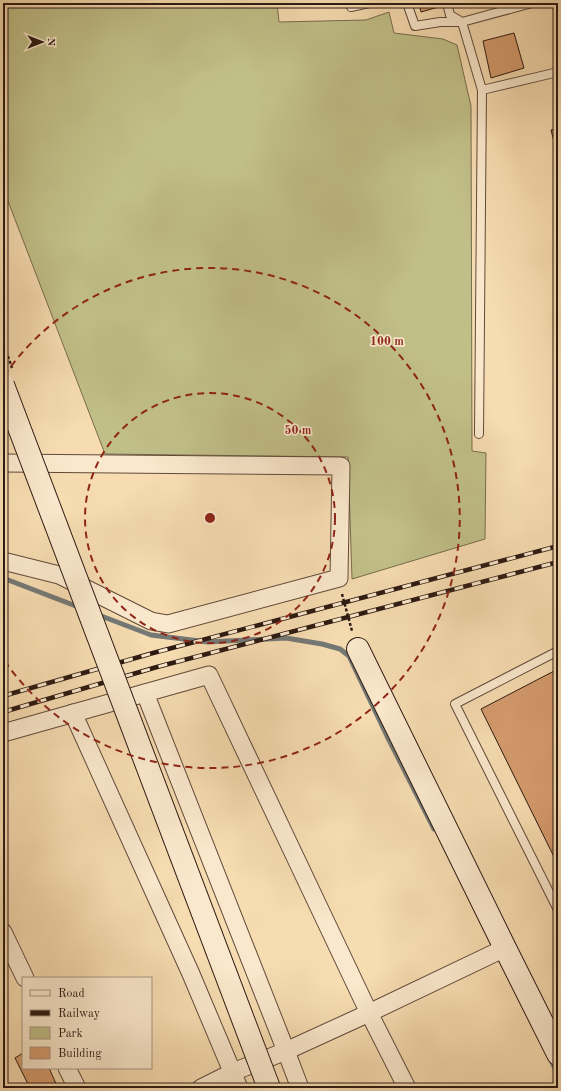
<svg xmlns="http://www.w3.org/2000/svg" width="561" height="1091" viewBox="0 0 561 1091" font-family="'Old Standard TT',serif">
<rect width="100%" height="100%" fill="#f7dcb1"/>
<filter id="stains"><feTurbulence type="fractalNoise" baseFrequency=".005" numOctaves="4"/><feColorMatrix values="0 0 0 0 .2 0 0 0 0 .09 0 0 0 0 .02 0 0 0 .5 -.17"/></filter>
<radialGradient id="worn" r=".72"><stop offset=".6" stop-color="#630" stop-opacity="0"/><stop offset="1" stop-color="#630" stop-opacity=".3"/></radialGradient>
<polygon fill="#c1bf88" stroke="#776c4d" points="3,3 277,3 279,22 366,20 389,12 394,33 443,39 457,45 471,106 472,451 486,453 485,539 352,579 348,457 105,454 3,188"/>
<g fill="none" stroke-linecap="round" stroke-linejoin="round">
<g stroke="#747976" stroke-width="5">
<polyline points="3,578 81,608"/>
<polyline points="96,614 151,635 208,642 286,638 322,644 340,649 349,656 387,736 434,829"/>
<polyline points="550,1058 558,1075"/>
</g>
</g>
<g fill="#d69c6e" stroke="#2d1a12">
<polygon points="419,3 441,3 442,6 421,12"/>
<polygon points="514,33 524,68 491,78 483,41"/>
<polygon points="558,128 558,157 551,130"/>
<polygon points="558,669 558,865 481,709"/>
<polygon points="23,1053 23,1068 49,1068 58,1088 30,1088 15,1058"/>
</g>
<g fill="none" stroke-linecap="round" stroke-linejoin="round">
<defs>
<g id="lane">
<polyline points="350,3 351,7 369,3"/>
<polyline points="407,3 415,26 440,22 462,22 532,3"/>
<polyline points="447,3 450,15 462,22 482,90 558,72"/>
<polyline points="479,434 482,90"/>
<polyline points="558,651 455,704 558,910"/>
</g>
<g id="street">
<polyline points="3,463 341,466 339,578 168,624 151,621 59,575 3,561"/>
<polyline points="145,693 286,1051 300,1088"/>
<polyline points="73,713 191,974 239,1088"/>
<polyline points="3,733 209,675 369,1013 407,1088"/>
<polyline points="3,932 25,978"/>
<polyline points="67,1068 77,1088"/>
<polyline points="201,1088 233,1072 286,1051 369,1013 505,948"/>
</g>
<polyline id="secondary" points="358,649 505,948 558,1054"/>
</defs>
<use href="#lane" stroke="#604a3a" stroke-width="10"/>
<use href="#street" stroke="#604a3a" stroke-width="19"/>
<use href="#secondary" stroke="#2d1a12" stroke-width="24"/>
<polyline stroke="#2d1a12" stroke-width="2.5" stroke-dasharray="3 2" stroke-linecap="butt" points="342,594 352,631"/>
<use href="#lane" stroke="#fae8cc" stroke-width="8"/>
<use href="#street" stroke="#fae8cc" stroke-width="17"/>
<use href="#secondary" stroke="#fae8cc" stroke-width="22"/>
<defs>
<g id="rail">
<polyline points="3,696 153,653 558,546"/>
<polyline points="3,712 157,667 558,562"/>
</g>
</defs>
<use href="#rail" stroke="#2d1a12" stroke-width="4.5"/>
<use href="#rail" stroke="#fae8cc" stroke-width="3" stroke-dasharray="9" stroke-linecap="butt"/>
<defs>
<polyline id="secondary-bridge" points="3,385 269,1088"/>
</defs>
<use href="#secondary-bridge" stroke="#2d1a12" stroke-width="24" stroke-linecap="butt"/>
<polyline stroke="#2d1a12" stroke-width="2.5" stroke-dasharray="3 2" stroke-linecap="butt" points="3,342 12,368"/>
<use href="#secondary-bridge" stroke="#fae8cc" stroke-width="22"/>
</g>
<g fill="none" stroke="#8f2418" stroke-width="2" stroke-dasharray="7 5">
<circle cx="210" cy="518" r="125"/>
<path d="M4 376A250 250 0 1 1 4 660"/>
</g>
<circle cx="210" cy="518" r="6" fill="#8f2418" stroke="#fae8cc" stroke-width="2"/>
<g font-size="12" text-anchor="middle" font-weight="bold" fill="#8f2418" stroke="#fae8cc" stroke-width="3.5" stroke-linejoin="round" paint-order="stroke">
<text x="387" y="345">100 m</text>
<text x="298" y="434">50 m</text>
</g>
<rect width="561" height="1091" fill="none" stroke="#f7dcb1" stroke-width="16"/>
<rect x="4" y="4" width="553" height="1083" fill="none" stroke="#2d1a12" stroke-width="2"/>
<rect x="8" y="8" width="545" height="1075" fill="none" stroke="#2d1a12"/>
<rect x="22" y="977" width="130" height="92" fill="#fae8cc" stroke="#a89682"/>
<rect x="30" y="990" width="20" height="6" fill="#fae8cc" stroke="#a89682"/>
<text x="58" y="997" font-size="12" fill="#2d1a12">Road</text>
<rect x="30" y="1010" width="20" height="6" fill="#2d1a12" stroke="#a89682"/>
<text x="58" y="1017" font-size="12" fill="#2d1a12">Railway</text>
<rect x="30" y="1027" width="20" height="12" fill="#c1bf88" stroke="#a89682"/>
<text x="58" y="1037" font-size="12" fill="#2d1a12">Park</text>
<rect x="30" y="1047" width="20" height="12" fill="#d69c6e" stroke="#a89682"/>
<text x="58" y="1057" font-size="12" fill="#2d1a12">Building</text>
<g transform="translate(42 42) rotate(90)" stroke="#fae8cc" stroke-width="3" paint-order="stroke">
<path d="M0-3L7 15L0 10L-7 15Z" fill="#2d1a12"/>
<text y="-6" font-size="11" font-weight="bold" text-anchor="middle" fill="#2d1a12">N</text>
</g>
<rect width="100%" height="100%" filter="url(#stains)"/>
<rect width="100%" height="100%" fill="url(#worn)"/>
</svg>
